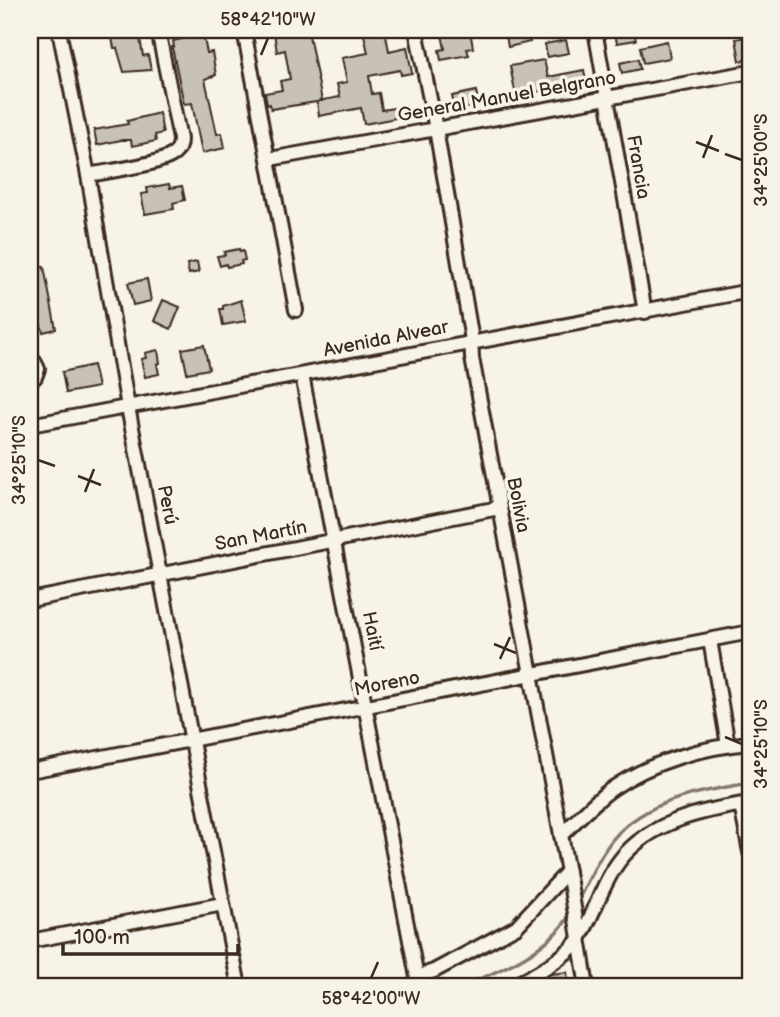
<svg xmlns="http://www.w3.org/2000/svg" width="780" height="1017" viewBox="0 0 780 1017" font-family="'Balsamiq Sans',sans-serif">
<rect width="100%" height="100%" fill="#f7f3e8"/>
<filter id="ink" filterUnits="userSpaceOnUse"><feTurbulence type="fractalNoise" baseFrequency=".0143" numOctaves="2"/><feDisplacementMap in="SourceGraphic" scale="14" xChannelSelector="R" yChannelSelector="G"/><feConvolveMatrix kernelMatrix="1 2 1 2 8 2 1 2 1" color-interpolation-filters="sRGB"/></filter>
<g filter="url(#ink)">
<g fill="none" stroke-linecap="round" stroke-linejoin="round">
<g stroke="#84786c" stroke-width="3.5">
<path d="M578,900C589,880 598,857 613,839C646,799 703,791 750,783"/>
<path d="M462,987C501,970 549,951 571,913"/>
</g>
</g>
<g fill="#c8c1b6" stroke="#3b2a1e" stroke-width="2">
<polygon points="125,30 127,34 139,32 143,56 148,55 151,70 124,72 117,48 114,48 111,33"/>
<polygon points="288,30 308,30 322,101 318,101 340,97 337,84 347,82 342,58 368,53 363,30 385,30 389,51 407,47 412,73 401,75 400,70 369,76 372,94 379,93 382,110 394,108 396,118 364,124 361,108 319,116 317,102 271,109 270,104 267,105 265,93 282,90 280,81 290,79 285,50 277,52 274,33"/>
<polygon points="441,30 470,30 473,48 467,49 469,55 441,60 439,50 445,49"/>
<polygon points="505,30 528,30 530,42 508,47"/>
<polygon points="614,30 634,30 636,40 617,43"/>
<polygon points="203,34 207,53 212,52 216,75 205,79 217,134 222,133 225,148 202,153 192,103 184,104 172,47 174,47 173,41"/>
<polygon points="750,36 750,59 740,61 736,39"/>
<polygon points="566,40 569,53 547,57 545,44"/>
<polygon points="667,41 670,58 643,63 640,47"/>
<polygon points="638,59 640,69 622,73 620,63"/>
<polygon points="544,60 548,77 584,70 587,88 558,93 557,88 516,96 510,66"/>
<polygon points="476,91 479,106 455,110 452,96"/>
<polygon points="159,113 163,133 155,135 156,141 132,146 131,140 121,140 97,145 94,130 128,124 127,121"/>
<polygon points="169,184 170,188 182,186 185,200 173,203 174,209 145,214 141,194 148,193 147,188"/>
<polygon points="239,249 240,252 243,251 245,260 241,261 242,264 227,267 226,264 220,266 217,256 225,255 224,252"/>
<polygon points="38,254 41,267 44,267 56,329 43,332 41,325 34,326 31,310 34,309 30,291 30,256"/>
<polygon points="197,262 199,272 189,274 187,264"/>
<polygon points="147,279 151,301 133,305 128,283"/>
<polygon points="163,300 180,307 171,329 154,321"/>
<polygon points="241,300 246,321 223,325 220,309 223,309 223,306"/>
<polygon points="204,345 209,369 187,373 182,349"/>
<polygon points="158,350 160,363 157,364 159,374 145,377 141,359 146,358 145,353"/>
<polygon points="93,365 98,387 66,393 62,372"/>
<polygon points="567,972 569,987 537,987 536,983 551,974"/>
</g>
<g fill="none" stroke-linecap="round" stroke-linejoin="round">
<defs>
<g id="street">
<polyline points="59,30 88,175 128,407 239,987"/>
<polyline points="244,30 296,310"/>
<polyline points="416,30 436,129 471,334 472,358 570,883 587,987"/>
<polyline points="595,30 645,312"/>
<polyline points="270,159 750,72"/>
<path d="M88,175C108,171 159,165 174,154C179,150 180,145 180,139L158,30"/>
<polyline points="30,358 34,361 38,369 35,377 30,381"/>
<polyline points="302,375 417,977 415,987"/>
<polyline points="30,425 750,291"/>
<polyline points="30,600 499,508"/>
<polyline points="710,640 728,745"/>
<polyline points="30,771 750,632"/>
<polyline points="741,805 750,852"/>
<path d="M561,835C578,820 594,801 613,788C653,761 703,747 750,743"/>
<polyline points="30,941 223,904"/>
<polyline points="417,977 434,971 516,927 568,871"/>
<path d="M510,987C530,978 569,956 580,937C595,913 602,883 620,860C650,821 704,810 750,803"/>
</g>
</defs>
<use href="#street" stroke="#3b2a1e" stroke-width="18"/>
<use href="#street" stroke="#f7f3e8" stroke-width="12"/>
</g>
</g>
<path fill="none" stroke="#3b2a1e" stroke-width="2.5" d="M261,55L268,38M696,142L719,151M725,154L742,160M703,158L712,135M38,460L55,466M78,476L101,485M85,492L94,469M494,644L516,653M500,659L510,637M725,737L742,744M371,978L378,962"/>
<g text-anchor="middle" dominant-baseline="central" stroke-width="7" stroke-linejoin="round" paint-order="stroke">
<g font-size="19" fill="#3b2a1e" stroke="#f7f3e8">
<text transform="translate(507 97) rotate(-10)">General Manuel Belgrano</text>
<text transform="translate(638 167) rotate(80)">Francia</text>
<text transform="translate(386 339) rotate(-11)">Avenida Alvear</text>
<text transform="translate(167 505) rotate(79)">Perú</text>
<text transform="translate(518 505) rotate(79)">Bolivia</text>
<text transform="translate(261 536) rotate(-11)">San Martín</text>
<text transform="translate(372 631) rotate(79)">Haití</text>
<text transform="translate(387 684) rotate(-11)">Moreno</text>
</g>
</g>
<rect width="780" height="1017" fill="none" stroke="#f7f3e8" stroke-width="77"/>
<path d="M63 944v10h175v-10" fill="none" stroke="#3b2a1e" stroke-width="3.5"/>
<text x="74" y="944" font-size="21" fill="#3b2a1e" stroke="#f7f3e8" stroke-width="5" paint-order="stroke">100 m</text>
<rect x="38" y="38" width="704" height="940" fill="none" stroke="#3b2a1e" stroke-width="2.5"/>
<g font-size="18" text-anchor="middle" fill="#3b2a1e">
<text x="268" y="25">58°42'10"W</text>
<text transform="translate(761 160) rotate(-90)" y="6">34°25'00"S</text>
<text transform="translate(19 460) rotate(-90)" y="6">34°25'10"S</text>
<text transform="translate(761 744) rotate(-90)" y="6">34°25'10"S</text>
<text x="371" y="1004">58°42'00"W</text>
</g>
</svg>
